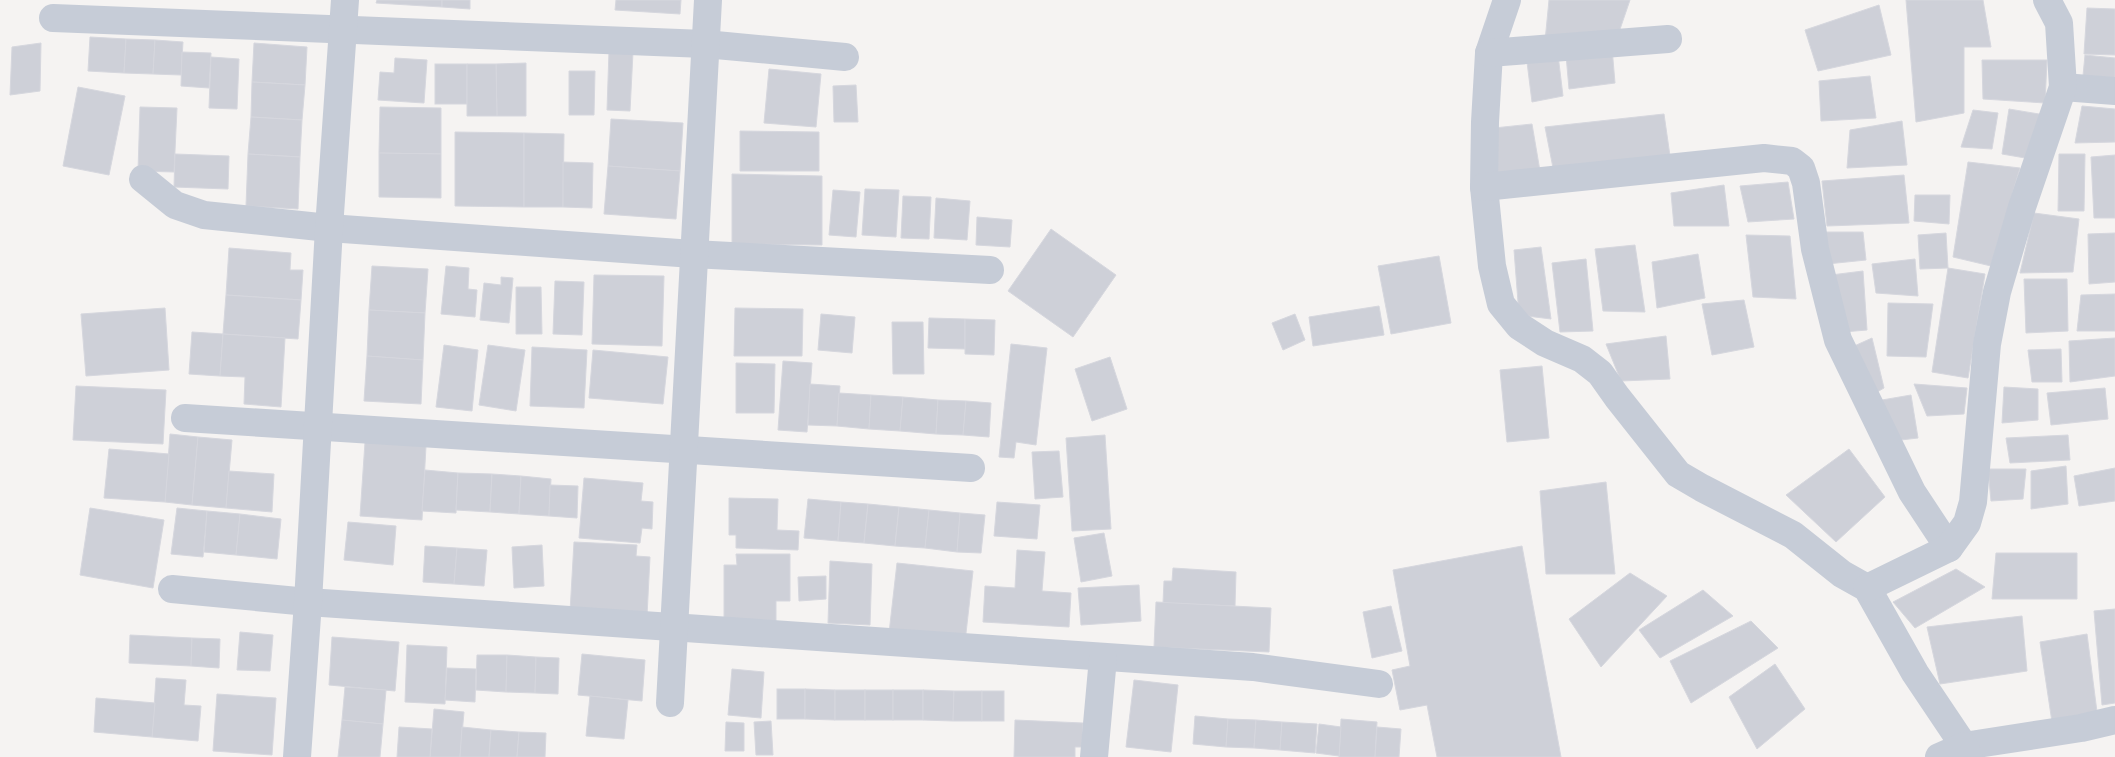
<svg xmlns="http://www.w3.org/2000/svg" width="2115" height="757" viewBox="0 0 2115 757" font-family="'Fira Sans',sans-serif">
<rect width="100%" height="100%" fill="#f5f3f2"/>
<g fill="#ced0d8" stroke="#d6d7de">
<polygon points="377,0 442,0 442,7 376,3"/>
<polygon points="442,0 470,0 470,9 442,7"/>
<polygon points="616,0 681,0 680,14 615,10"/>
<polygon points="1549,0 1630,0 1616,41 1545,41"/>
<polygon points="1906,0 1983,0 1991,47 1964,47 1964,113 1916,122"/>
<polygon points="1879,5 1891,55 1818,71 1805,30"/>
<polygon points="2087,8 2115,9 2115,55 2084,54"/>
<polygon points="90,37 126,39 124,73 88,71"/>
<polygon points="126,39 155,40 153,74 124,73"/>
<polygon points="155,40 183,42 181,75 153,74"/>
<polygon points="41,43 40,91 10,95 12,47"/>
<polygon points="254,43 307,47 305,85 252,82"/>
<polygon points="1612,48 1615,83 1569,89 1566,55"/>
<polygon points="609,51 633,52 630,111 607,110"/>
<polygon points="182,52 211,53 209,88 181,86"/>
<polygon points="1558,55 1563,96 1532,102 1527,62"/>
<polygon points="2085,55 2115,58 2115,88 2082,86"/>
<polygon points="211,57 239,59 237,109 209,108"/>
<polygon points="395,58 427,60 424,103 378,100 380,72 394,73"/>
<polygon points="1982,60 2047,60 2045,103 1983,99"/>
<polygon points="526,63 526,116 497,116 496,64"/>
<rect x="435" y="64" width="32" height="40"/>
<polygon points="467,64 496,64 497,116 467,116"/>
<polygon points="769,69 821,74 816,127 764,123"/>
<polygon points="569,71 595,71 594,115 569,115"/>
<polygon points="1870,76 1876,118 1821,121 1819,81"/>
<polygon points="252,82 305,85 302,120 251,117"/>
<polygon points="856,85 858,122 834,122 833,86"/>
<polygon points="78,87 125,96 109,175 63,166"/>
<polygon points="2082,106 2115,109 2115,142 2075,143"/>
<polygon points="140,107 177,108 174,172 138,171"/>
<polygon points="380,107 441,108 441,154 379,153"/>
<polygon points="2009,109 2045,115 2031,159 2002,154"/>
<polygon points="1973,110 1998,113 1992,149 1961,147"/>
<polygon points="1664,114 1671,163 1555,178 1545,127"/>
<polygon points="251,117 302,120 300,157 248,154"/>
<polygon points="611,119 683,123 680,171 608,166"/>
<polygon points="1902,121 1907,165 1847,168 1850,130"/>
<polygon points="1532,124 1541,177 1497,181 1494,128"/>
<polygon points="740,131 819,132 819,171 740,171"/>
<polygon points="455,132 524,133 524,207 455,206"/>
<polygon points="524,133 564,134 563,207 524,207"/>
<polygon points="379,153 441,154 441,198 379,197"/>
<polygon points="175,154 229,156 228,189 174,187"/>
<polygon points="248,154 300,157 298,209 246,206"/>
<polygon points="2059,154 2085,154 2084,211 2058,211"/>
<polygon points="2115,155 2115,218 2094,218 2091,157"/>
<polygon points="563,162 593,163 592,208 563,207"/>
<polygon points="1968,162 2020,168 1991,266 1953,257"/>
<polygon points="608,166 680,171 676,219 604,214"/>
<polygon points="732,174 822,176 822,245 732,244"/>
<polygon points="1904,175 1909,223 1827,226 1822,181"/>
<polygon points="1788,182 1794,219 1748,222 1740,186"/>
<polygon points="1724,185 1729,226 1674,226 1671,193"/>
<polygon points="865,189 899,190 896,237 862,235"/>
<polygon points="833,190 860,192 856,237 829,235"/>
<polygon points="1915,195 1950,195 1949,224 1914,221"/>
<polygon points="903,196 931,197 929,239 901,238"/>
<polygon points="936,198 970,201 967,240 934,238"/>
<polygon points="2034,213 2079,219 2073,272 2020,273"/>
<polygon points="977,217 1012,220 1010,247 976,245"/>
<polygon points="1051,229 1116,275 1073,337 1008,291"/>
<polygon points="1820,232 1863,232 1866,260 1827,264"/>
<polygon points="1946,233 1948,268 1920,269 1918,235"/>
<polygon points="2115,233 2115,282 2089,284 2088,234"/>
<polygon points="1746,235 1790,236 1796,299 1753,297"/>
<polygon points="1635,245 1645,312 1603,311 1595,249"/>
<polygon points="1541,247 1551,319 1519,315 1514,250"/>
<polygon points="229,248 291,253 290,270 303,270 301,300 226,295"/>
<polygon points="1698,254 1705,298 1657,308 1652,262"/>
<polygon points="1439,256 1451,323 1391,334 1378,266"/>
<polygon points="1586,259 1593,331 1560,332 1552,263"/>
<polygon points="1915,259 1918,296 1876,293 1872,264"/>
<polygon points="372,266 428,269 425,313 369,310"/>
<polygon points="446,266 469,268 468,289 477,290 475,317 441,314"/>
<polygon points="1948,268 1985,274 1968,378 1932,372"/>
<polygon points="1863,271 1867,330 1843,332 1831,275"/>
<polygon points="594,275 664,276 662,346 592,344"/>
<polygon points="501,277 513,278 509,323 480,320 484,283 501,285"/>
<polygon points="2024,279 2067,279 2068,331 2026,333"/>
<polygon points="555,281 584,282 582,335 553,334"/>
<polygon points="516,287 541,287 542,334 516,334"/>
<polygon points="2115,294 2115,331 2077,331 2081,295"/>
<polygon points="226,295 301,300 298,339 223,334"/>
<polygon points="1744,300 1754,347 1712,355 1702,304"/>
<polygon points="1888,303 1933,304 1926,357 1887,356"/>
<polygon points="1379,306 1384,335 1313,346 1309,317"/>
<polygon points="165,308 169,370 86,376 81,314"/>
<polygon points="735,308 803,309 802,356 734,356"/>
<polygon points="369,310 425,313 423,360 367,356"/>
<polygon points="821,314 855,317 852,353 818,350"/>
<polygon points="1295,314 1305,340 1283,350 1272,323"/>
<polygon points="929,318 965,319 965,349 928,348"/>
<polygon points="965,319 995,320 994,355 965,354"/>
<polygon points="892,322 923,322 924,374 893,374"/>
<polygon points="192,332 223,334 220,376 189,374"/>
<polygon points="223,334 285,338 281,407 244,404 245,377 220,376"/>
<polygon points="1666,336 1670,379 1621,381 1606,344"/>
<polygon points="1872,338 1884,388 1870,396 1852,347"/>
<polygon points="2115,338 2115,376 2070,382 2069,341"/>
<polygon points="1011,344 1047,348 1036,445 1016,442 1014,458 999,457"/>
<polygon points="444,345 478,350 472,411 436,407"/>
<polygon points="488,345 525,350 516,411 479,405"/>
<polygon points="532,347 587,350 584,408 530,406"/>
<polygon points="2061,349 2062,382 2032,382 2028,350"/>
<polygon points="593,350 668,357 663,404 589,398"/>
<polygon points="367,356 423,360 421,404 364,401"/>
<polygon points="1110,357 1127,409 1092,421 1075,369"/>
<polygon points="783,361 812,363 807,432 778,430"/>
<polygon points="736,363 775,364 774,413 736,413"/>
<polygon points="1542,366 1549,438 1507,442 1500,370"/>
<polygon points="810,384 840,386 837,426 808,425"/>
<polygon points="1914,384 1967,388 1964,414 1927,416"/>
<polygon points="76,386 166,390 163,444 73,440"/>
<polygon points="2004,387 2038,389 2038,420 2002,423"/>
<polygon points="2105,388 2108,419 2051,425 2047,393"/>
<polygon points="839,393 871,395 869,429 837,426"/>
<polygon points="871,395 903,397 900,431 869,429"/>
<polygon points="1911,395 1918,438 1892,441 1882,400"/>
<polygon points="903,397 938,400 936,434 900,431"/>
<polygon points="938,400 966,401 963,435 936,434"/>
<polygon points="966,401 991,403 989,437 963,435"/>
<polygon points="170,434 198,437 192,505 165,502"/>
<polygon points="1105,435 1111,529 1072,531 1066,438"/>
<polygon points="2068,435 2070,460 2010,463 2006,438"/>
<polygon points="198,437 232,440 226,508 192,505"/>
<polygon points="365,442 426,446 422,520 360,516"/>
<polygon points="109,449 169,454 165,502 104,498"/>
<polygon points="1849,449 1885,497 1836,542 1786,495"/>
<polygon points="1059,451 1063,497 1035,499 1032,452"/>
<polygon points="2066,466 2068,504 2031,509 2031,471"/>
<polygon points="2115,468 2115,501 2079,506 2074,476"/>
<polygon points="1988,469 2026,469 2023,499 1991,501"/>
<polygon points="425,470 458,473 456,513 422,511"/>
<polygon points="229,471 274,474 272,512 226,508"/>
<polygon points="458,473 492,474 490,512 456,510"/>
<polygon points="492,474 521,476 519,514 490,512"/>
<polygon points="521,476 551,479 549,516 519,514"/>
<polygon points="584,478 643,483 641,501 653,502 652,529 642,528 640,543 579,538"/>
<polygon points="1606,482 1615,574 1546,574 1540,491"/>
<polygon points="550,485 578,486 577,518 549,516"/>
<polygon points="729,498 778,499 777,530 799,531 798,550 736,548 736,535 729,535"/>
<polygon points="808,499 841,502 838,541 804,538"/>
<polygon points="841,502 868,504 864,543 838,541"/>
<polygon points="997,502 1040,505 1037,539 994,536"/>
<polygon points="868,504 899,507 895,546 864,543"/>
<polygon points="899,507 929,510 925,548 895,546"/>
<polygon points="90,508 164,520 153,588 80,575"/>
<polygon points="177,508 207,511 203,557 171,554"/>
<polygon points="929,510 960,513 957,552 925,548"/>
<polygon points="207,511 240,514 236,555 204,552"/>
<polygon points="960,513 985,515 981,553 957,552"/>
<polygon points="240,514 281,519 277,559 236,555"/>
<polygon points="348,522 396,526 393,565 344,560"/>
<polygon points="1104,533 1112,576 1081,582 1074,538"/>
<polygon points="574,542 637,545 636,556 650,557 647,616 570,612"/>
<polygon points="542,545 544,586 514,588 512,547"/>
<polygon points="425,546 457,548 454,584 423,582"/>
<polygon points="1522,546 1561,757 1437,757 1427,705 1400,710 1392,670 1410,666 1393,570"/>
<polygon points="457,548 487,550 484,586 454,584"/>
<polygon points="1017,550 1045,552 1042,591 1071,593 1069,627 983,622 985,586 1015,588"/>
<polygon points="1996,553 2077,553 2077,599 1992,599"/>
<polygon points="736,554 790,554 790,601 776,601 776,624 724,624 724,565 737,565"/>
<polygon points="830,561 872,564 870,625 828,623"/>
<polygon points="897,563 973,571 965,642 889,633"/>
<polygon points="1173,568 1236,572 1235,606 1163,603 1164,581 1172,581"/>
<polygon points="1956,569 1985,587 1915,628 1893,602"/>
<polygon points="1630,573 1667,596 1601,667 1569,619"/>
<polygon points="826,576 826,599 799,601 798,577"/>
<polygon points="1139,585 1141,621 1081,625 1078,588"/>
<polygon points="1703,590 1733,616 1660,658 1639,630"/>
<polygon points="1156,602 1271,608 1269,652 1154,647"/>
<polygon points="1391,606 1402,651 1372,658 1363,612"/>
<polygon points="2115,609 2115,703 2102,705 2094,611"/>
<polygon points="2022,616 2027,671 1940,684 1927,627"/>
<polygon points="1751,621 1778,648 1691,703 1670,661"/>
<polygon points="240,632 273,635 270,671 237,670"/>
<polygon points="2087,634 2097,712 2052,722 2040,642"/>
<polygon points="130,635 192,638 191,666 129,663"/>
<polygon points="332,637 399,642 395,691 329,685"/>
<polygon points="192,638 220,639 219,668 191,666"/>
<polygon points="407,645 447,647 445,704 405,702"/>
<polygon points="582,654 645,660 642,701 578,695"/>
<polygon points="477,655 507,655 506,692 476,690"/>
<polygon points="507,655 536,657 535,693 506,692"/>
<polygon points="536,657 559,658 558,694 535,693"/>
<polygon points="1775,664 1805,709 1757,749 1729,697"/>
<polygon points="447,668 476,669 475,702 445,700"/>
<polygon points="732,669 764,672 761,718 728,715"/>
<polygon points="156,678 186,680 184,705 201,706 198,741 152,737"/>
<polygon points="1134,680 1178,685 1171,752 1126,747"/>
<polygon points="345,687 386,690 383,724 342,720"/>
<rect x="777" y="689" width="28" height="30"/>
<polygon points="805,689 835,690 835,720 805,719"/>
<rect x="835" y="690" width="30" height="30"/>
<rect x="865" y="690" width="28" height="30"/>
<rect x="893" y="690" width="30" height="30"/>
<polygon points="923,690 954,691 953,721 923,720"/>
<polygon points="954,691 982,691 982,721 953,721"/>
<rect x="982" y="691" width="22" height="30"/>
<polygon points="217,694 276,698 272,755 213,751"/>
<polygon points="590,696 628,700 624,739 586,736"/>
<polygon points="96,698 155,703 152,737 94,732"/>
<polygon points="434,709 464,712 460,757 430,757"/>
<polygon points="1195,716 1228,719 1226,747 1193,744"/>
<polygon points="1228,719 1256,720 1254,748 1226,747"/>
<polygon points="1341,719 1377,722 1375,757 1339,757"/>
<polygon points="342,720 383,724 380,757 338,757"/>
<polygon points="1015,720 1083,723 1082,747 1075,747 1075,757 1014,757"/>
<polygon points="1256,720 1282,722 1280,750 1254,748"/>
<polygon points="771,721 773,755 756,755 754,722"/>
<polygon points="726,722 744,723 744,751 725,751"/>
<polygon points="1282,722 1317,724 1315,753 1280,750"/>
<polygon points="1319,724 1341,727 1339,756 1316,753"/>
<polygon points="399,727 432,729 430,757 397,757"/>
<polygon points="462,727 491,730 489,757 460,757"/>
<polygon points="1377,727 1401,729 1399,757 1375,757"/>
<polygon points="491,730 519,732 517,757 489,757"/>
<polygon points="519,732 546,733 545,757 517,757"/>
</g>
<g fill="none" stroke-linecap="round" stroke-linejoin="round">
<g stroke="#c6ccd7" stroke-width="28">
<polyline points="1507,0 1489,53 1485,122 1484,187 1492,266 1501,304 1519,326 1545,343 1582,359 1600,373 1617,397 1678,474 1702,488 1793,535 1842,574 1867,588 1915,673 1964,746 2081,728 2115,720"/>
<polyline points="53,18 705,44 845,57"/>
<polyline points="1489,53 1668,39"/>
<polyline points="2063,87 2115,91"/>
<polyline points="143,179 175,205 204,215 329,228 693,254 990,270"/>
<polyline points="1484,187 1764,158 1792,161 1801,168 1806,183 1815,249 1838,340 1912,492 1949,548"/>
<polyline points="185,418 971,468"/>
<polyline points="1867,588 1949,548 1967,523 1973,502 1987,344 1997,292 2022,207 2063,87 2059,23 2047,0"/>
<polyline points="172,589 308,602 1253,667 1379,684"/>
<polyline points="670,703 708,0"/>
<polyline points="297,757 308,602 329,228 345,0"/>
<polyline points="1094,757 1103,658"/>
<polyline points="1939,757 1964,746 1969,757"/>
</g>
</g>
</svg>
